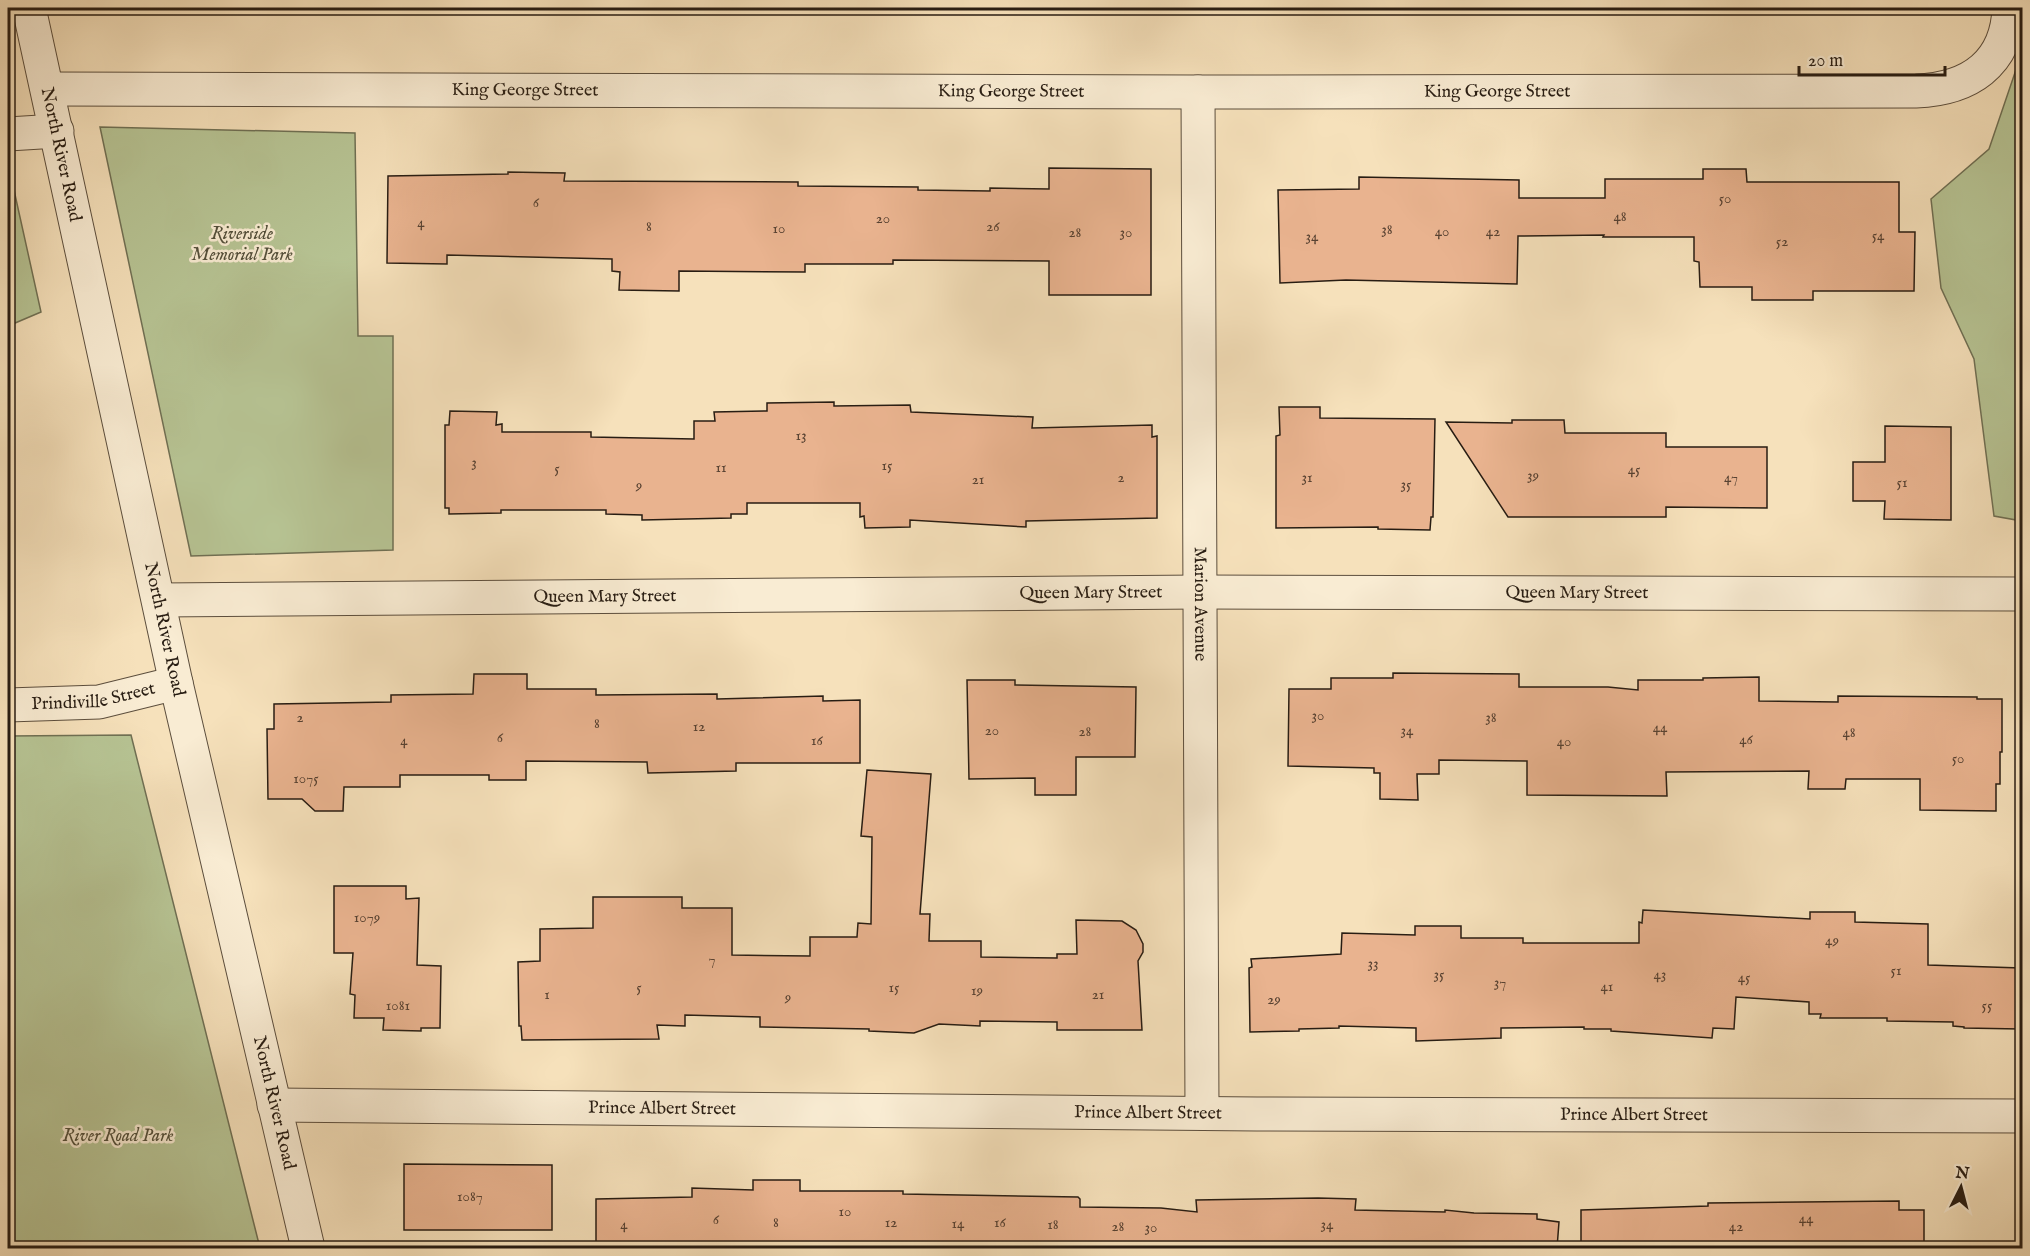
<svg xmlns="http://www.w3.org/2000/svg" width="2030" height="1256" viewBox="0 0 2030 1256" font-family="'IM FELL English',serif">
<rect width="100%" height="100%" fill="#f6e1bb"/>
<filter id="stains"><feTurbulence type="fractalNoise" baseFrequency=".00333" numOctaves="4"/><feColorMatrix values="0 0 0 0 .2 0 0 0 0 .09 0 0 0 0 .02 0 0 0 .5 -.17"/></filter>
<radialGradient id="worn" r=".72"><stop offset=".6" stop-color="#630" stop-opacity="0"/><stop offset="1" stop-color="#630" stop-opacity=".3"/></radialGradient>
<g fill="#b7c494" stroke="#707054" stroke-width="1.5">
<polygon points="2019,8 2022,8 2022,521 1994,516 1974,359 1941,288 1931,199 1989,149 2021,55"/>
<polygon points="100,127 355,133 358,336 393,336 393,550 191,556"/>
<polygon points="8,163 41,312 8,326"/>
<polygon points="131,735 260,1248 8,1248 8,736"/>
</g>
<g fill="#e9b38f" stroke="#281d13" stroke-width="1.5">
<polygon points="1049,168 1151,169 1151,295 1049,295 1049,261 893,260 893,264 805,264 805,272 679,271 679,291 619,290 620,272 612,271 612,259 447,255 447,264 387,263 388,176 508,174 508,172 565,173 564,181 798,182 798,186 918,187 918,190 990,191 990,188 1049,189"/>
<polygon points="1703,169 1746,169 1747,182 1899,182 1899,232 1915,232 1914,291 1813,291 1813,300 1752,300 1752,287 1700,287 1699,262 1694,261 1694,237 1603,237 1604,235 1518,236 1517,284 1346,280 1280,283 1278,190 1359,189 1359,177 1519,180 1519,198 1605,198 1605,179 1703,179"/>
<polygon points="834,402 834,406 910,405 911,412 1033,417 1032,428 1152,425 1152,437 1157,436 1157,518 1026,521 1026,527 910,520 910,527 865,528 864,516 860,517 860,503 747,503 747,514 731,514 731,518 642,520 642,515 606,514 606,510 501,510 501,513 449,514 449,508 445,508 445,425 449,425 450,411 497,412 496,425 502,424 502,432 591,432 591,437 694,439 694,421 715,421 714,412 767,411 767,403"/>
<polygon points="1279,407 1320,407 1320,418 1435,419 1433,517 1431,517 1430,530 1378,529 1378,527 1276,528 1276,436 1280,435"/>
<polygon points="1512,420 1564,420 1565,433 1666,433 1666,447 1767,447 1767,508 1666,507 1666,517 1508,517 1446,422 1512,423"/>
<polygon points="1885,426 1951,427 1951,520 1884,519 1885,501 1853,501 1853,462 1885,462"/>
<polygon points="1393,673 1519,674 1519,687 1608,687 1638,690 1638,680 1703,680 1703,678 1759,677 1759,701 1838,702 1838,696 1977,697 1977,699 2002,699 2002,752 2000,752 2000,784 1996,784 1996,811 1920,810 1920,779 1846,779 1845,789 1808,789 1809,771 1666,772 1667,796 1527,795 1527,761 1439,760 1439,774 1417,774 1418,800 1380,799 1380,773 1374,773 1374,768 1288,766 1289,689 1331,689 1331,678 1393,678"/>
<polygon points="474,674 527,674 527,689 596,689 596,695 717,694 717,699 823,696 823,701 860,700 860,763 736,763 736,771 648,773 647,762 526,761 526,780 489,780 489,775 400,775 400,787 344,787 343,811 315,811 302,799 268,799 267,729 274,729 274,704 391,702 391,695 473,694"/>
<polygon points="967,680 1015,680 1015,685 1136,687 1135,757 1076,757 1076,795 1035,795 1035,778 969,779"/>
<polygon points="867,770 931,774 920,914 930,914 929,941 981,941 981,957 1057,958 1057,954 1077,954 1076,920 1122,921 1136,930 1143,944 1143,952 1138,961 1142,1030 1057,1030 1057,1022 980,1021 980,1026 939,1024 914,1033 869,1031 869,1029 760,1027 760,1017 685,1015 685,1026 657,1025 659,1039 522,1040 521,1026 519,1026 518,962 540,961 540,929 593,928 593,897 682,897 682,908 732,908 732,955 810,956 810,937 857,937 858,923 871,924 872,837 861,836"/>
<polygon points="334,886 406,886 406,899 419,898 417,965 441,966 440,1028 421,1028 421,1031 383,1030 384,1018 354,1018 355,995 350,994 353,953 334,953"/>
<polygon points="1643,910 1810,919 1810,912 1855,912 1855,922 1928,924 1928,965 2021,968 2020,1029 1964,1028 1964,1027 1953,1026 1953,1022 1887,1021 1887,1018 1820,1018 1821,1014 1809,1014 1809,1002 1736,997 1734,1029 1713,1028 1712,1038 1611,1031 1611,1029 1584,1029 1584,1027 1501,1028 1501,1038 1416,1041 1416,1028 1339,1026 1339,1028 1299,1029 1299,1031 1250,1032 1249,968 1252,967 1251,959 1341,954 1342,933 1415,935 1415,926 1461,926 1461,938 1523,938 1523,943 1639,943 1639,922 1642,923"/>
<polygon points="404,1164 552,1165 552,1230 404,1230"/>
<polygon points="753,1180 800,1180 800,1191 903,1191 903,1194 1078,1197 1080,1199 1080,1207 1161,1208 1197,1212 1196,1200 1318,1198 1356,1199 1355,1210 1445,1212 1445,1210 1474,1213 1537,1214 1537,1219 1559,1222 1557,1248 596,1248 596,1199 692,1197 692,1188 753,1190"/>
<polygon points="1899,1201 1899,1210 1924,1210 1924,1248 1581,1248 1581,1210 1708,1206 1708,1203"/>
</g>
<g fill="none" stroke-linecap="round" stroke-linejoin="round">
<defs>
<g id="minor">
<path id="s1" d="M29,8L176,683L308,1248"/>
<path id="s2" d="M48,89L1198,92L1916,91C1968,89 2007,65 2009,8"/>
<path id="s3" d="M1198,92L1202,1113"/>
<polyline points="8,134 57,131"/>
<path id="s4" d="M159,600L1200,592L2022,594"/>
<path id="s5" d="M8,705L99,702L176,683"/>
<path id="s6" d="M274,1105L1257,1114L2022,1116"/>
</g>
</defs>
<use href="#minor" stroke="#5c4e3d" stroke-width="35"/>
<use href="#minor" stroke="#f9ecd3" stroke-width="33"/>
</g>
<g text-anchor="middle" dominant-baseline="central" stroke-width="5" stroke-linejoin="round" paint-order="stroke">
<g font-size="15" fill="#584232">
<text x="1725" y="198">50</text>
<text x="536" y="202">6</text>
<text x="1620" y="216">48</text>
<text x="883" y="218">20</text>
<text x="421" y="222">4</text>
<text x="649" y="226">8</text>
<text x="993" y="226">26</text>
<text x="779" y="228">10</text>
<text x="1387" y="229">38</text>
<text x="1442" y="231">40</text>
<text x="1493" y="231">42</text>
<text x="1075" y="232">28</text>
<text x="1126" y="232">30</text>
<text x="1878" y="235">54</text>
<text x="1312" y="236">34</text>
<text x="1782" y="241">52</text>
<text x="801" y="435">13</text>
<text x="474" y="462">3</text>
<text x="887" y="465">15</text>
<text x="721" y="467">11</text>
<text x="557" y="468">5</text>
<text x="1634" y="469">45</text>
<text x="1533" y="475">39</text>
<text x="1121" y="477">2</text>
<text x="1307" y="477">31</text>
<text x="1731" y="477">47</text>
<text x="978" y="479">21</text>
<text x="1902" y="482">51</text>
<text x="1406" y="484">35</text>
<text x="639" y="485">9</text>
<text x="1318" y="715">30</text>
<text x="300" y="717">2</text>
<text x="1491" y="717">38</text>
<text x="597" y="723">8</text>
<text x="699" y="726">12</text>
<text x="1660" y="727">44</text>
<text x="992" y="730">20</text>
<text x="1407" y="730">34</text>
<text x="1085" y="731">28</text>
<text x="1849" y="732">48</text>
<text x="500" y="737">6</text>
<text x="1746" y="739">46</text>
<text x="404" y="740">4</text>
<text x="817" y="740">16</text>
<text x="1564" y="741">40</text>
<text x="1958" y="758">50</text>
<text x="306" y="778">1075</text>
<text x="367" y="917">1079</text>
<text x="1832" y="940">49</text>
<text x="712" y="959">7</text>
<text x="1373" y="963">33</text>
<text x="1896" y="970">51</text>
<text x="1439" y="974">35</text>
<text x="1660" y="974">43</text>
<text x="1744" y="977">45</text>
<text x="1500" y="982">37</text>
<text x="1607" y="986">41</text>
<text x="639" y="987">5</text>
<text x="894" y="987">15</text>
<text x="977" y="990">19</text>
<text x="547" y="994">1</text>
<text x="1098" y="994">21</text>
<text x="788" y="997">9</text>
<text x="1274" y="999">29</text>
<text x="398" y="1005">1081</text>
<text x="1987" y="1005">55</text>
<text x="470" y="1196">1087</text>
<text x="845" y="1211">10</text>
<text x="1806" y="1218">44</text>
<text x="716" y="1219">6</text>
<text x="776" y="1222">8</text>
<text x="891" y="1222">12</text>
<text x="1000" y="1222">16</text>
<text x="958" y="1223">14</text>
<text x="624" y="1224">4</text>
<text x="1053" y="1224">18</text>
<text x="1327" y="1224">34</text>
<text x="1118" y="1226">28</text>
<text x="1736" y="1226">42</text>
<text x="1151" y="1227">30</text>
</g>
<g font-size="18" fill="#281d13" stroke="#f9ecd3">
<text stroke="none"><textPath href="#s2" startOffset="477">King George Street</textPath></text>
<text stroke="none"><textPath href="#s2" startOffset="963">King George Street</textPath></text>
<text stroke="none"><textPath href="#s2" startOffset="1449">King George Street</textPath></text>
<text stroke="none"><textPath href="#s1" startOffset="150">North River Road</textPath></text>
<text stroke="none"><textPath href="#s4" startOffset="932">Queen Mary Street</textPath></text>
<text stroke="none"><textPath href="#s4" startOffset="1418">Queen Mary Street</textPath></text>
<text stroke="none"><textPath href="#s4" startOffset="446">Queen Mary Street</textPath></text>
<text stroke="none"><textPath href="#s3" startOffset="512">Marion Avenue</textPath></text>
<text stroke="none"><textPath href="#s1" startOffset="636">North River Road</textPath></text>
<text stroke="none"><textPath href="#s5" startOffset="86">Prindiville Street</textPath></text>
<text stroke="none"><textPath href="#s1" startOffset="1122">North River Road</textPath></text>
<text stroke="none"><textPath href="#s6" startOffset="388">Prince Albert Street</textPath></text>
<text stroke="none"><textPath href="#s6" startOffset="874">Prince Albert Street</textPath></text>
<text stroke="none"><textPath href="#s6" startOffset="1360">Prince Albert Street</textPath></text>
</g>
<g font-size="18" font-style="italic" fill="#534f3a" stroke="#f9ecd3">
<text x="242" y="234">Riverside<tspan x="242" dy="21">Memorial Park</tspan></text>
<text x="118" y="1136">River Road Park</text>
</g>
</g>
<rect width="2030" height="1256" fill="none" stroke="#f6e1bb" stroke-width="30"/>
<rect x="9" y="9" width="2012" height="1238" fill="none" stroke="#281d13" stroke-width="3"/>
<rect x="15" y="15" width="2000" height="1226" fill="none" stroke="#281d13" stroke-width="1.5"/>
<g transform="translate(1961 1187) rotate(6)" stroke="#f9ecd3" stroke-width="4.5" paint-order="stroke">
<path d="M0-4.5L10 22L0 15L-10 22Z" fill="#281d13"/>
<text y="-9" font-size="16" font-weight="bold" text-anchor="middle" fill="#281d13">N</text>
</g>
<path d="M1799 66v9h146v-9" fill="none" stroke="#281d13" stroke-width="3"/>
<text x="1808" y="66" font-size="18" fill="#281d13" stroke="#f9ecd3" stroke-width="4.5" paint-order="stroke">20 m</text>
<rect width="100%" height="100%" filter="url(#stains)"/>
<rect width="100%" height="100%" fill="url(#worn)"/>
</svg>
